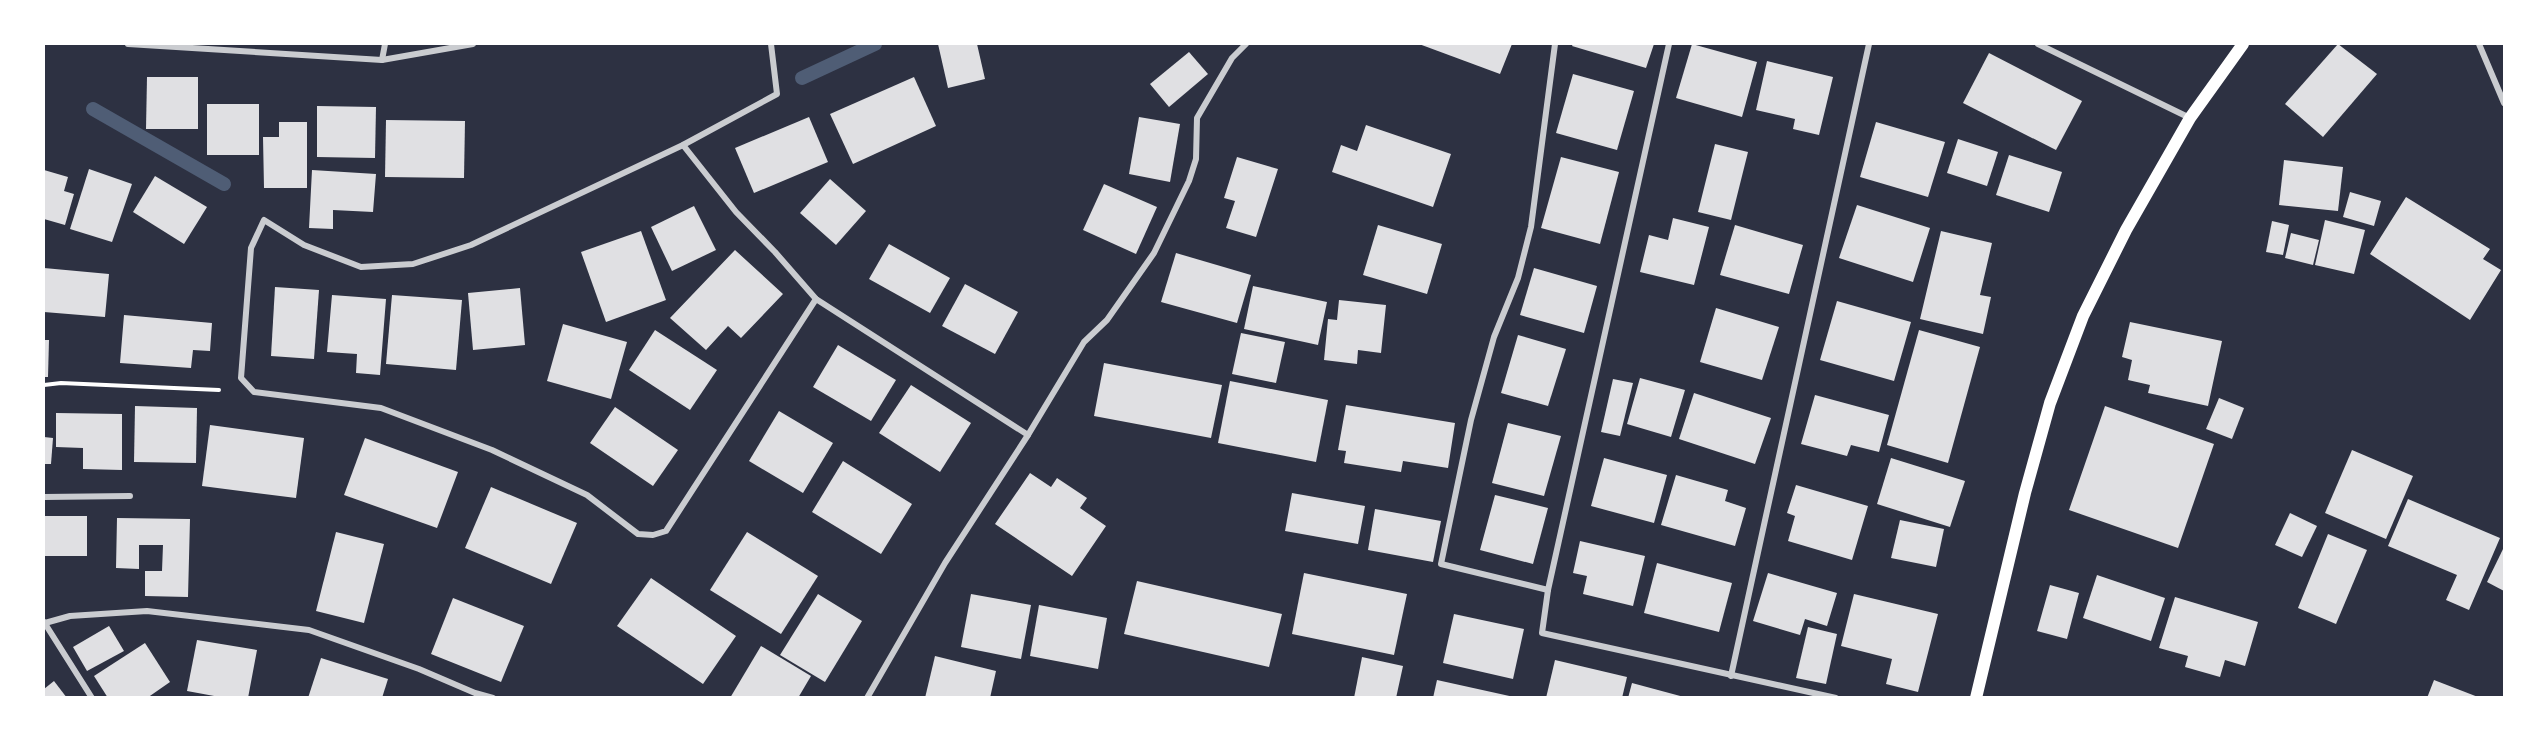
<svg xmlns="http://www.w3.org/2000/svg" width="2548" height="741" viewBox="0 0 2548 741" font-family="'Asap Condensed',sans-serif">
<rect width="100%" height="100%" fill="#2d3142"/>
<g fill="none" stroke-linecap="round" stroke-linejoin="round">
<g stroke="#4f5d75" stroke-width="14">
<polyline points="802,78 875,44"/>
<polyline points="93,109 224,184"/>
</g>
</g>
<g fill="#e0e0e3">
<polygon points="938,44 977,44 985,79 948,88"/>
<polygon points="1419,44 1512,44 1500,74"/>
<polygon points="1573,44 1654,44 1646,68 1572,46"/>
<polygon points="1692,44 1757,62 1742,117 1676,98"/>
<polygon points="2338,44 2377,74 2323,137 2285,104"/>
<polygon points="1189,52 1208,74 1169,107 1150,84"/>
<polygon points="1989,53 2082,101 2056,150 1963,103"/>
<polygon points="1767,61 1833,77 1819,135 1793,129 1795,119 1756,110"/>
<polygon points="1573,74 1634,91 1617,150 1556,133"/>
<polygon points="147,77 198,77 198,129 146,129"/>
<polygon points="914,77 936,126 853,164 830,114"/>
<rect x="207" y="104" width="52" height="51"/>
<polygon points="317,106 376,107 375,158 317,157"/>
<polygon points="809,117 828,162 754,193 735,148"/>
<polygon points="1139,117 1180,124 1170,182 1129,174"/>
<polygon points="386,120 465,121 464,178 385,177"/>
<polygon points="279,122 307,122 307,188 264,188 263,137 279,137"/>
<polygon points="1876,122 1945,142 1928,197 1860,177"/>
<polygon points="1366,125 1451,154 1433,207 1332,172 1341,145 1357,151"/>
<polygon points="1958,139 1998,152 1987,186 1947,173"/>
<polygon points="1715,144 1748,152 1731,220 1698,212"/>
<polygon points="2009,155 2062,172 2049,212 1996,195"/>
<polygon points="1237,157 1278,169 1256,237 1226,228 1235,201 1224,198"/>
<polygon points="1561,157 1619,172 1600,244 1541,228"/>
<polygon points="2284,160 2343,167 2338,211 2279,205"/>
<polygon points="89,169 132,184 112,242 70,229"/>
<polygon points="44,170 68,177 64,191 74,194 65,225 44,219"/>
<polygon points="312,170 376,174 373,212 333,210 333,229 309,228"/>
<polygon points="155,176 207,207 184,244 133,212"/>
<polygon points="830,179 866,211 836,245 800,213"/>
<polygon points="1104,184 1157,207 1136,254 1083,230"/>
<polygon points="2350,192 2381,201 2374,226 2343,217"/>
<polygon points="2406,197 2490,249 2483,259 2501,270 2470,320 2370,254"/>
<polygon points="1857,205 1930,228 1913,282 1839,258"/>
<polygon points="694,206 716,250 672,271 651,227"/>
<polygon points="1673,218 1709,227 1694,285 1640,272 1649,235 1668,240"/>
<polygon points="2325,220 2365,230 2354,274 2315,265"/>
<polygon points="2272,221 2289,225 2283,255 2266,252"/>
<polygon points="1378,225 1442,244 1427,294 1363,275"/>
<polygon points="1735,225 1803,245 1789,294 1720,275"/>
<polygon points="641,231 666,300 606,322 581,252"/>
<polygon points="1941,231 1992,243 1980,295 1991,297 1983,334 1920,319"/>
<polygon points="2291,233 2319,240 2313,265 2285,258"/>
<polygon points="889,244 950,278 930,313 869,279"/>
<polygon points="735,250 783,294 741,338 728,326 706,350 670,318"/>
<polygon points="1176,253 1251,275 1237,323 1161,302"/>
<polygon points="44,268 109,274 105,317 44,312"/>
<polygon points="1534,268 1597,286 1584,333 1520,315"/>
<polygon points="965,284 1018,312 995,354 942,326"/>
<polygon points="1253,286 1327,302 1318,345 1244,329"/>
<polygon points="275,287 319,290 314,359 271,356"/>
<polygon points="520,288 525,345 473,350 468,293"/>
<polygon points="332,295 386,299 380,375 356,373 357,354 327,352"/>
<polygon points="392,295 462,300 456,370 386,364"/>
<polygon points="1339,300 1386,305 1381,353 1358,350 1357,364 1324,360 1328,319 1337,320"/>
<polygon points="1837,301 1911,322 1894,381 1820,360"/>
<polygon points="1716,308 1779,327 1762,380 1700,362"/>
<polygon points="124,315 212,323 210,351 193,350 191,368 120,363"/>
<polygon points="2130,322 2222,341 2208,406 2148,393 2150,385 2128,380 2132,360 2122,357"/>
<polygon points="563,324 627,342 611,399 547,381"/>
<polygon points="655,330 717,370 690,410 629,370"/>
<polygon points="1919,330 1980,347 1948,463 1887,445"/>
<polygon points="1241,333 1285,342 1276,383 1232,374"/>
<polygon points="1518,335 1566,349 1548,406 1501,393"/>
<polygon points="44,340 49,340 48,377 44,377"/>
<polygon points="838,345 896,380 871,421 813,387"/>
<polygon points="1104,363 1222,385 1211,438 1094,416"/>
<polygon points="1640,378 1685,390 1671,437 1627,424"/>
<polygon points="1613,379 1633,383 1620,436 1601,432"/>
<polygon points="1230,381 1328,400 1316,462 1218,443"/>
<polygon points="911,385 971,423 940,472 879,433"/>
<polygon points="1694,393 1771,418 1755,464 1679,439"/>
<polygon points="1815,395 1889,415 1879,452 1851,445 1847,456 1801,444"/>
<polygon points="2219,398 2244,408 2232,439 2206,429"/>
<polygon points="1346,405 1455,423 1448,468 1403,461 1401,472 1344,463 1346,451 1338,450"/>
<polygon points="135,406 197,408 196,463 134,462"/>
<polygon points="2105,406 2214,444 2178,548 2069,510"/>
<polygon points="615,407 678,450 653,486 590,443"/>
<polygon points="779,411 833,443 803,493 749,461"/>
<polygon points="56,413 122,414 122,470 83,469 83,448 56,447"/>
<polygon points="1508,423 1561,436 1544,496 1492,483"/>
<polygon points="210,425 304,438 296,498 202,486"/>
<polygon points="44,437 53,438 51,464 44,464"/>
<polygon points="365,438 458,472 437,528 344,495"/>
<polygon points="2352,450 2413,476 2386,539 2325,513"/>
<polygon points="1604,458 1667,475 1654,523 1591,506"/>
<polygon points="1891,458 1965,481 1950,527 1877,504"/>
<polygon points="843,461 912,504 881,554 812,512"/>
<polygon points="1030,473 1051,487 1057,478 1087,498 1080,508 1106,526 1072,576 995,524"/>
<polygon points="1676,475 1728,490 1725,501 1746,508 1735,546 1661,525"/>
<polygon points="1796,485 1868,506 1852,560 1788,541 1795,516 1787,513"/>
<polygon points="491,487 577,523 551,584 465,548"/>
<polygon points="1292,493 1365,506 1358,544 1285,531"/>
<polygon points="1495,495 1548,508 1533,564 1480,550"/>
<polygon points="2408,499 2500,538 2469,610 2446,600 2457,575 2388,546"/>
<polygon points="1375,509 1441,521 1433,562 1368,550"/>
<polygon points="2290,513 2317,526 2302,557 2275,545"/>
<rect x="44" y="516" width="43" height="40"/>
<polygon points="117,518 190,519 188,597 145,596 145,571 162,571 163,545 139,545 139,569 116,568"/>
<polygon points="1900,520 1944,529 1936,567 1891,558"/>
<polygon points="336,532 384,544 364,623 316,611"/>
<polygon points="747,532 818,576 781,634 710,590"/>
<polygon points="2328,534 2367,550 2336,624 2298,608"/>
<polygon points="1580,541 1645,556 1633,606 1583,594 1587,576 1573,573"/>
<polygon points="2504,547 2504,591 2487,582"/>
<polygon points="1657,563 1732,583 1719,632 1644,613"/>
<polygon points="1304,573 1407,594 1394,655 1292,634"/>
<polygon points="1768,573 1837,593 1827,626 1805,619 1800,635 1753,621"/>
<polygon points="2097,575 2165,598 2151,641 2083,618"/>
<polygon points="651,578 736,636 703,684 617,626"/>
<polygon points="1137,581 1282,614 1269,667 1124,634"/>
<polygon points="2050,585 2079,593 2067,639 2037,631"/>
<polygon points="818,594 862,621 825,682 780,655"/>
<polygon points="971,594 1031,605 1021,659 961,647"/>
<polygon points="1854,594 1938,614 1918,692 1886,684 1892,659 1841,646"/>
<polygon points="2175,597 2258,622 2245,666 2225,660 2220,677 2185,667 2188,656 2159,648"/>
<polygon points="453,598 524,626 501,682 431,654"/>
<polygon points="1039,605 1107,618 1098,669 1030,656"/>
<polygon points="1454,614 1524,629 1513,679 1443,663"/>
<polygon points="109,626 124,651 87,671 73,647"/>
<polygon points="1808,627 1837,634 1826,684 1796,678"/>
<polygon points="197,640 257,650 248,698 225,698 187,691"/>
<polygon points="145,643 170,682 147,698 108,698 94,676"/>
<polygon points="761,646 811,676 798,698 730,698"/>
<polygon points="935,656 996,671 990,698 925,698"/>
<polygon points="1362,657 1403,666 1396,698 1354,698"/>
<polygon points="321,658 388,679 382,698 308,698"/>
<polygon points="1555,660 1627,677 1622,698 1546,698"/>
<polygon points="1437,680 1514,697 1514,698 1433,698"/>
<polygon points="2434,680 2478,697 2478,698 2427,698"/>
<polygon points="54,681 67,698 44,698 44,689"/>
<polygon points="1632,683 1684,697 1683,698 1628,698"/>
</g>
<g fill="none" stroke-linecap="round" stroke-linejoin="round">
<polyline stroke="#fff" stroke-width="4" points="44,385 61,383 219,390"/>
<g stroke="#caccd0" stroke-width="6">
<polyline points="128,44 382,60 473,44"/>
<polyline points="771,44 777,94 683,145 471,245 413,264 361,267 304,245 264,220 251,248 241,378 254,392 381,408 492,450 587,495 638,534 653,535 666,531 816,299"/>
<polyline points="1669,44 1548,590 1542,633 1836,698"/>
<polyline points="2038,44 2190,118"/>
<polyline points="2479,44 2504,103"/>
<polyline points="382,60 385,44"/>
<polyline points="683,145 736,212 775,252 816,299 1028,435"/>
<polyline points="44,497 130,496"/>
<polyline points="1548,590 1441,564 1471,420 1494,337 1518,278 1531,227 1555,44"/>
<polyline points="44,622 92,698"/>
<polyline points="45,623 70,616 147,611 309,630 419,669 475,693 493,698"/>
<polyline points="1731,676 1869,44"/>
<polyline points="867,698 945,563 1028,435 1084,342 1107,320 1154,253 1189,181 1196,159 1197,118 1232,58 1246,44"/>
</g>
<polyline stroke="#fff" stroke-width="12" points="1976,698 2025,493 2050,403 2083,316 2126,230 2190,118 2243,44"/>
</g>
<rect width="2548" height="741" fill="none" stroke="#ffffff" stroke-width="90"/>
</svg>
